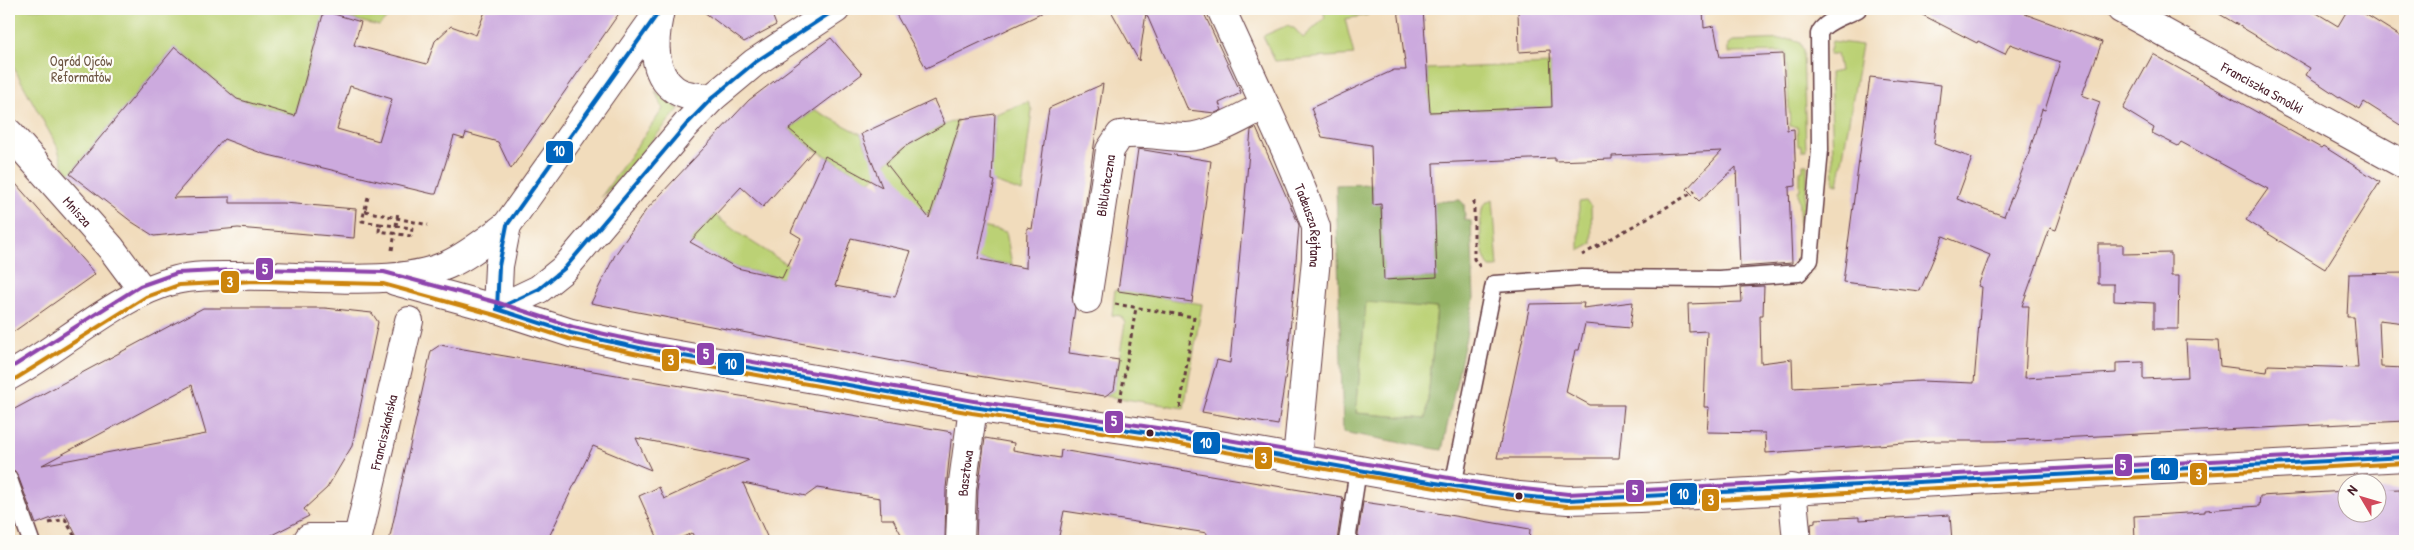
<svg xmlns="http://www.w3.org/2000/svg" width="2414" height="550" viewBox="0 0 2414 550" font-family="'Patrick Hand',sans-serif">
<rect width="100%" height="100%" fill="#fdfcf7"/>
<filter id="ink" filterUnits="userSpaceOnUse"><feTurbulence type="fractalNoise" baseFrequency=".02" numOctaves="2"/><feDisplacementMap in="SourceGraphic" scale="10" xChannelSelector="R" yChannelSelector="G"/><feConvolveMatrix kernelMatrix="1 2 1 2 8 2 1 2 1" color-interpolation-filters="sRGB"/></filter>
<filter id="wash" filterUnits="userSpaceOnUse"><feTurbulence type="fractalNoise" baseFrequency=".0096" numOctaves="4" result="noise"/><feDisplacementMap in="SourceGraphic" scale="20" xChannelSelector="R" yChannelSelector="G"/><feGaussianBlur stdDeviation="1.12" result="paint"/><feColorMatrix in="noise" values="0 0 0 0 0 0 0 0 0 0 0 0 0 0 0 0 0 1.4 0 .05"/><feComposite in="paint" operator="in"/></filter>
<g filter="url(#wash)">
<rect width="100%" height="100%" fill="#f1dcbc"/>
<g fill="#bbd175" stroke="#827850">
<polygon points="9,9 396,9 379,26 324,12 295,116 237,99 175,47 70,174 63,165 57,146 9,59"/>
<polygon points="1323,9 1367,9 1368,15 1345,19 1354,55 1275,61 1263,36 1288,25 1295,29 1303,38 1325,18"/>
<polygon points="1791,39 1800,43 1803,50 1806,151 1801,151 1801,146 1798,146 1797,127 1790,126 1786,52 1728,53 1728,45 1733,41"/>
<polygon points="1832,41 1862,45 1838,185 1834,184 1830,73 1840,71 1837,54 1829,54"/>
<polygon points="1551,64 1552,107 1430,112 1427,69"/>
<polygon points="655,91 679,109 610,189 601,197 663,109"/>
<polygon points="1028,102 1032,110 1022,192 969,173 994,145 995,114"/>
<path d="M815,110L861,134L868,152L886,163C907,145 931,129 957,120L954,141L930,214L880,203L885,168L870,181L812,148L789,129Z"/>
<polygon points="1803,164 1807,164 1807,185 1800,225 1798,191 1800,190 1800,171 1803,170"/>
<path d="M1493,199L1498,267H1490C1480,259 1478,216 1484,204Z"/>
<polygon points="1586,201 1591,206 1592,244 1579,251 1579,202"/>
<polygon points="715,215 738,233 788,265 819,273 787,279 737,268 690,242"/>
<polygon points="954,221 1006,232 1012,265 979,259 977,271"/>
<polygon points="1115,290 1202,304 1184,408 1105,396 1114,390 1125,323 1121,316 1112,315"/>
<polygon points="1366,301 1437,308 1426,419 1356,413"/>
</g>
<path fill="#94b366" stroke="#6f6948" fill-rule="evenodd" d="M1372,184L1373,204H1381L1385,279L1436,277L1434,202L1460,200L1464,204L1465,220L1471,221L1474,299L1442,450L1343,432L1336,185ZM1366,302L1437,308L1426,419L1356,413Z"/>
<g id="blocks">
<g fill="#ccaade" fill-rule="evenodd">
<path d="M486,9H622L511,169L498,142L466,133L464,139L454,136L436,194H433L264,154L224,139L173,198L230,197V203H284L356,209L354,238L238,228L154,236L132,222L70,174L175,47L237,99L295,116L324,11L361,22L354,45L427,64L435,41L451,26L476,35ZM350,86L392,99L379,141L337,129Z"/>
<polygon points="700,9 770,9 776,25 744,42"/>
<polygon points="893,9 1051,9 926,68"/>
<polygon points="1110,9 1202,9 1241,93 1219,103 1222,110 1215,113 1188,110 1146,13 1139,61"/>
<polygon points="1398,9 1423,9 1430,112 1552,107 1550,50 1519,52 1518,9 1703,9 1704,28 1714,26 1720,57 1783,54 1787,130 1794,129 1796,186 1789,187 1792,263 1740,267 1736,167 1699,201 1687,189 1722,151 1612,156 1612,159 1555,161 1555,158 1433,163 1437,277 1384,280 1381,204 1373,205 1371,145 1322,137 1311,108 1394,70 1406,70"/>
<polygon points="1911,9 2028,9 2025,14 2102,42 2082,95 2100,102 2056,230 2050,228 2022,306 2029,306 2025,378 2116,373 2116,363 2143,362 2143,379 2188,377 2186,340 2218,341 2220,366 2267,372 2268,365 2358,368 2354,317 2347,317 2349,274 2405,273 2405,323 2379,320 2381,367 2405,368 2405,421 1997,441 1933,441 1766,453 1765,433 1707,432 1709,407 1704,407 1707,331 1689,332 1688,304 1742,302 1741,287 1764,286 1763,315 1760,315 1761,363 1792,359 1793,388 1920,381 1974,383 1982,287 1978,286 1990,255 1943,236 1920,291 1843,282 1870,77 1941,85 1934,144 1972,158 1957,199 2004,216 2028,156 2042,109 2045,110 2060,62 2010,44 2005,54 1978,41 1977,43"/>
<polygon points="2211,9 2310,9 2338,26 2348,9 2357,9 2405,39 2405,128 2364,102 2360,109 2342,99 2306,75 2310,68"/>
<path d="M831,38L862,74L789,129L814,150L763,207L741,187L690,242L737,268L782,278L801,238L791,232L825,156L882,187L861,134L934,100L945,124L904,147L886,163L929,218L961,119L995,114L992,180L995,181L978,259L1026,268L1027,228L1032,229L1049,108L1103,84L1072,297L1075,308L1069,353L1119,360L1114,390L1105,396L940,370L591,303L615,255L646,210L749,100ZM851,238L911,251L895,297L835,286Z"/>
<polygon points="2153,54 2321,148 2323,146 2380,182 2325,269 2246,220 2268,189 2181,142 2178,146 2152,133 2154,128 2123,109"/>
<polygon points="1256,128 1299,225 1287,367 1278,425 1202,412 1217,360 1230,363 1251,130"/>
<polygon points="1138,149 1211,161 1192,302 1118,291"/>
<polygon points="9,176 95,274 9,335"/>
<polygon points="2098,244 2123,244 2123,254 2171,253 2171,276 2179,276 2178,329 2154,329 2154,303 2114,301 2114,284 2098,284"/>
<polygon points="1633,302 1630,328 1585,324 1579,350 1575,350 1566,392 1590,405 1624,405 1619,458 1497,458 1530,304 1584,303 1583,308"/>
<path d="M203,308H325L372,313L378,322L352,446L327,488L304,509L309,516L260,541H79L65,513L36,524L18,476L15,471L9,469V412ZM192,385L206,434L42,465Z"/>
<polygon points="440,345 952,432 946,488 945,541 913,541 902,536 893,519 881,519 880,498 817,488 806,496 743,483 769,541 696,541 692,533 674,541 659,541 639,496 659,487 664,499 749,460 636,438 651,470 593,446 547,541 389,541 431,351"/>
<polygon points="985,438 1014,443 1013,450 1060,458 1061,450 1342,497 1343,500 1337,541 1205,541 1207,533 1064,511 1058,541 976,541 978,490"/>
<polygon points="2400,489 2401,505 2405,504 2405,537 2334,541 2135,541 2134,516 2205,512 2205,510 2259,506 2260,496 2346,491 2346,512 2376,512 2376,490"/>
<polygon points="1363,502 1425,511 1530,529 1529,541 1357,541"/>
<polygon points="1950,515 1952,541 1812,541 1811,524 1815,523 1815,519 1859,517 1859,520"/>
</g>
</g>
</g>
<g filter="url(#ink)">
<use href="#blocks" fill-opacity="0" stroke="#633b41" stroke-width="1"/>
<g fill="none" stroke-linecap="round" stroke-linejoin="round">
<defs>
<g id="lane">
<polyline points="9,479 31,541"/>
<path d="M1453,486L1494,284L1582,278L1719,279L1799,273L1810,260L1820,150L1819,34C1823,21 1846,16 1858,9"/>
<polyline points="1347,541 1358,470"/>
</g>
<g id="street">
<path id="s1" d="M1221,9L1286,151L1307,202L1316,227V259L1297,459"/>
<path id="s2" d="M2121,9L2405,165"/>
<path id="s3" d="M9,133L111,248L143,291"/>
<path id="s4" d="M1087,299L1110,150L1120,135C1142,131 1163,137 1186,137C1208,137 1245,116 1265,105"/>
<polyline points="1792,488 1797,541"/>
<polyline points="307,541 309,538 357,538"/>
<path id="s5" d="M357,541L409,321"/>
<path id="s6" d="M960,541L962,489L973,407"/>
</g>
<polyline id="secondary" points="507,225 499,266 497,309 571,333 644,349 973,407 1163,435 1410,479 1519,496 1568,500 1639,498 2405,457"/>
<g id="primary">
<path d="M659,15C654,39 651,72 674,89C684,97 700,97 712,98"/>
<polyline points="395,281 497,309 539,289 565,268 686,125 712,98 754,63 836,9"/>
<path d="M9,376C62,348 118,294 176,280C196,275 219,276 240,276C301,274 392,289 447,265C469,255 488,239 507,225L661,9"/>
</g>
</defs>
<use href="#lane" stroke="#633b41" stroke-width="19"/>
<use href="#street" stroke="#633b41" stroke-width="30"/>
<use href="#secondary" stroke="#633b41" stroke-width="30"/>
<use href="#primary" stroke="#633b41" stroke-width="30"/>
<g stroke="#633b41" stroke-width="3" stroke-dasharray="4 4" stroke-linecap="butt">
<polyline points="368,197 362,221 380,224"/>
<polyline points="1474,201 1474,259 1481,268"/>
<polyline points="365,211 428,225"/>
<polygon points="380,224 412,228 411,236 379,231"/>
<polyline points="396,226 398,211"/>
<polyline points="392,250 395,233"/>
<polyline points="1582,255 1695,191"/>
<polyline points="1115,304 1194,317 1180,409"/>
<polyline points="1120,401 1136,308"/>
<polyline points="49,523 65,519 77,541"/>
</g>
<use href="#lane" stroke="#fff" stroke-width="16"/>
<use href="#street" stroke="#fff" stroke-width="28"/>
<use href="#secondary" stroke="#fff" stroke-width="28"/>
<use href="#primary" stroke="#fff" stroke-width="28"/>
<defs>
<g id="bus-1">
<polyline points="497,309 571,333 644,349 973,407 1163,435 1410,479 1519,496 1568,500 2405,457"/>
<polyline points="497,309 539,289 565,268 686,125 712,98 754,63 836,9"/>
<polyline points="497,309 499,266 507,225 661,9"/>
</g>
<polyline id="bus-2" points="12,381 146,297 179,285 255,281 383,284 495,315 569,339 643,355 972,413 1162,441 1488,497 1567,506 1639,504 2405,463"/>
<polyline id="bus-3" points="9,369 140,286 177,273 255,269 384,272 499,303 573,327 645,343 974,401 1164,429 1490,485 1568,494 2405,451"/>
</defs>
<use href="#bus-1" stroke="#fdfcf7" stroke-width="8"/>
<use href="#bus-2" stroke="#fdfcf7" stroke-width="8"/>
<use href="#bus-3" stroke="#fdfcf7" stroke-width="8"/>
<use href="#bus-1" stroke="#0065bd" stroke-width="4"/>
<use href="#bus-2" stroke="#cc840b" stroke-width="4"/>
<use href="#bus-3" stroke="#8e44ad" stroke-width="4"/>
</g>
</g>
<g fill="#4a1f2b" stroke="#fdfcf7" stroke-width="2">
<circle cx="1150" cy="433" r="4.5"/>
<circle cx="1519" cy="496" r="4.5"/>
</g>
<g text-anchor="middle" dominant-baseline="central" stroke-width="4.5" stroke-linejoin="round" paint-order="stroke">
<g font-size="14" fill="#6c5441" stroke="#fdfcf7">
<text x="81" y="60">Ogród Ojców<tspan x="81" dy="16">Reformatów</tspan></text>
</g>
<g font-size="14" fill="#4a1f2b" stroke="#fdfcf7">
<text stroke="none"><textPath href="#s2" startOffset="162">Franciszka Smolki</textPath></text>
<text stroke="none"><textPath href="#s4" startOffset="115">Biblioteczna</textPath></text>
<text stroke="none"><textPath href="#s3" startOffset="104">Mnisza</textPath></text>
<text stroke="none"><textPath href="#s1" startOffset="235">Tadeusza Rejtana</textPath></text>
<text stroke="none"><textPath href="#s5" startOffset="112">Franciszkańska</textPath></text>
<text stroke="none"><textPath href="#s6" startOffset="68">Basztowa</textPath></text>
</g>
</g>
<g stroke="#fdfcf7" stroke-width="2">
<rect x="545" y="140" width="29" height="24" rx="5" fill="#0065bd"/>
<rect x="255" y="257" width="19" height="24" rx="5" fill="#8e44ad"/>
<rect x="220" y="270" width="20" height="24" rx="5" fill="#cc840b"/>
<rect x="696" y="342" width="19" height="24" rx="5" fill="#8e44ad"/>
<rect x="661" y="348" width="19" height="24" rx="5" fill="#cc840b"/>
<rect x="717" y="352" width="28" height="24" rx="5" fill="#0065bd"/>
<rect x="1104" y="410" width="20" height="24" rx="5" fill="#8e44ad"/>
<rect x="1192" y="431" width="29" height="24" rx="5" fill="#0065bd"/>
<rect x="1254" y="446" width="19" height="24" rx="5" fill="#cc840b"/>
<rect x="2114" y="453" width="19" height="24" rx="5" fill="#8e44ad"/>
<rect x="2150" y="457" width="29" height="24" rx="5" fill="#0065bd"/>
<rect x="2189" y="462" width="19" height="24" rx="5" fill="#cc840b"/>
<rect x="1625" y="479" width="20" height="24" rx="5" fill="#8e44ad"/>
<rect x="1669" y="482" width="29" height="24" rx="5" fill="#0065bd"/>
<rect x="1701" y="488" width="19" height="24" rx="5" fill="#cc840b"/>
</g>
<g font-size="14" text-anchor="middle" font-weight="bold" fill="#fff">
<text x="559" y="156">10</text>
<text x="265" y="274">5</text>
<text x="230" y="287">3</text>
<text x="706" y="359">5</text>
<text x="671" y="365">3</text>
<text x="731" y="369">10</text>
<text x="1114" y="426">5</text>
<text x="1206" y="448">10</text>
<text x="1264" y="463">3</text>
<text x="2123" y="470">5</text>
<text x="2164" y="474">10</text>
<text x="2199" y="479">3</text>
<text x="1635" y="495">5</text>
<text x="1683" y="499">10</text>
<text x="1711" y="505">3</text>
</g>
<rect width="2414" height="550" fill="none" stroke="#fdfcf7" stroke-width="30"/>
<g transform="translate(2362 498) rotate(308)"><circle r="24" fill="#fdfcf7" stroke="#b5a4a5"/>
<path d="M0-4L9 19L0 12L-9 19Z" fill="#d1495b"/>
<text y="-8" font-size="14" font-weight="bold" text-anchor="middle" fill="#4a1f2b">N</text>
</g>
</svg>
